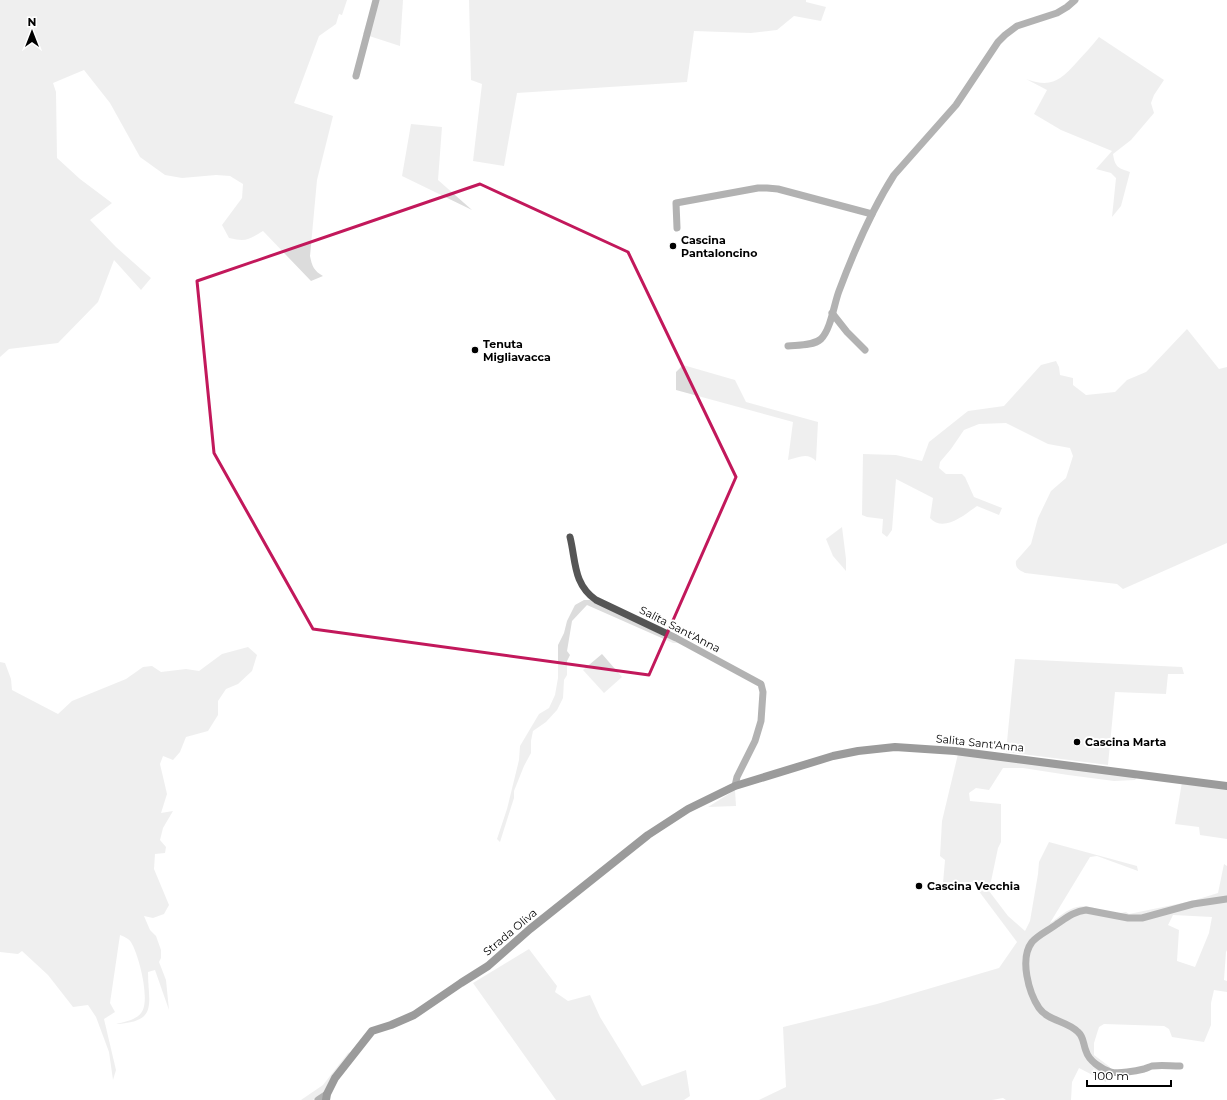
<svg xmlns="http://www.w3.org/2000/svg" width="1227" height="1100" viewBox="0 0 1227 1100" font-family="Montserrat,sans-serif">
<rect width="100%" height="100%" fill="#fff"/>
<g fill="#dcdcdc" fill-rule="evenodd">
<path d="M0,0H347L342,15L339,14L336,24L319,36L294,103L333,116L317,180L310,256C312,266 314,271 323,276L311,281L263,231C248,240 246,242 229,238L222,225L242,198L243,184L230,176L216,175L182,178L165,175L140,157L110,103L84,70L53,83L56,92L57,158L80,179L112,203L90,220L116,247L151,278L141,290L114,260L98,302L58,343L9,349L0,357Z"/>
<polygon points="374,0 403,0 400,46 363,34"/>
<polygon points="469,0 806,0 806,2 826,7 821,21 794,16 777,30 751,33 694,31 687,82 517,93 504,166 473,161 482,84 471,80"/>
<path d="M1099,37L1164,80L1154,95L1151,103L1154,113L1131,140L1113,154C1115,167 1118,168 1130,172L1121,206L1112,217L1116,178L1111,173L1096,169L1112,151L1061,130L1034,114L1047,90L1026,79C1051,88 1060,81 1077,62C1084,54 1092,46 1099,37Z"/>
<polygon points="411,124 442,127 438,180 472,210 402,176"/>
<path d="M1187,329L1219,369L1227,367V543L1123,589L1117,584L1025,573C1019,570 1015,568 1016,561L1031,544L1038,518L1051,491L1066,478L1073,456L1070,448L1048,444L1006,423L979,424L964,430L951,449L940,462L939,468L946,474H962L965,477L974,497L1002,508L999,515L977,506C964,515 944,533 930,518L933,498L896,479L892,530L887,537L882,533L883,519L867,517L862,515L863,454L896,455L922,461L929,442L968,411L1004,406L1041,365L1056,361L1059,367L1060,375L1073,378V385L1086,395L1115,392L1127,380L1146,372L1151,367Z"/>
<path d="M683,365L735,380L746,402L818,422L816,461C808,452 799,457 788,460L793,422L676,390V372Z"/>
<polygon points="842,527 846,559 846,571 833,556 826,539"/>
<polygon points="584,600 592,600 678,643 673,643 587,605 572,621 567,651 570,655 567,661 567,675 564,680 563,698 557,710 546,722 533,731 531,741 531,753 524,766 514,791 514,798 500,842 497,839 507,809 519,760 520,746 539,714 549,708 555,695 558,678 558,645 564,633 567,621 575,605"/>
<path d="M248,647L257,655L252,671L238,684L226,689L218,701V715L208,731L186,737L180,752L173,760L163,756L160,764L167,794L161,813L173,811L163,828L160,840L166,847L165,853L155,854L154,869L169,905L164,914L153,918L144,916L150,930L156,936L161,950V958L159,962L166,980L169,1010L155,970L148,972C148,1003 159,1022 116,1024C124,1022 136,1020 141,1013C151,1002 139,956 132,944C130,939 125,937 120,935L110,1003L115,1012L104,1019L116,1070L113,1080L109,1052L96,1017L88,1005L73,1007L48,975L22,951L18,954L0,952V662L5,663L11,679L12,690L58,714L72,701L126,679L143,667L152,666L161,672L186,669L199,671L222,654Z"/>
<polygon points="602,654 622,677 604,693 583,670"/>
<polygon points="1015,659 1182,667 1184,674 1168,674 1166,694 1115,692 1108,765 1006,752"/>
<path d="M958,754L1139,775L1135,780L1114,781L1068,775L1023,768H1003L989,790L976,788L969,793L970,801L1001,804V842L998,848L989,891L1008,916L1025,931L1030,921L1038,874L1039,862L1049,842L1137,866L1138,871L1097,856L1090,857L1050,923C1058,918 1067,909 1077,907C1092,903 1110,917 1126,912L1129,914L1192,901L1218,893L1224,864L1227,866V950L1226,952L1224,980L1227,981V992L1214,990L1211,1003V1025L1204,1042L1172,1037L1169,1029L1164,1026L1104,1024L1099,1027L1094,1043V1055L1110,1067L1106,1082L1079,1068L1072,1082L1071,1100H1006L1003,1098L992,1100H759L786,1087L783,1027L877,1004L999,968L1017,942L972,882L943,883L945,860L940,856L942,821ZM1173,915L1212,917L1209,933L1195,967L1177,961L1179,930L1168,925Z"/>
<polygon points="1182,782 1227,789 1227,839 1200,835 1199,827 1175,824"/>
<polygon points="735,790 736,806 708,807"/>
<polygon points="529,949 557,986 555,992 568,1001 590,995 600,1017 642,1086 686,1070 690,1096 684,1100 556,1100 473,983"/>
<polygon points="350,1052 325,1091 313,1100 301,1100 323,1085 348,1053"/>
</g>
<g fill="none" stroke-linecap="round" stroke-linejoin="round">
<g stroke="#555" stroke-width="7">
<polyline points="356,76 376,0"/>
<polyline points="677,228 676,203 758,188 767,188 778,189 872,214"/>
<polyline points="832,313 847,332 865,350"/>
<path d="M788,346C798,345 813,346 821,339C831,329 834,304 839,291C854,251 871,211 894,175L956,105L998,42L1005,35L1017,26L1057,13L1067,7L1075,0"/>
<path d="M570,537C576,561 573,584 596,600L676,638L761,684L763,692L761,721L755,741L737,777L735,786"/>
<path d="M1180,1066C1170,1066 1162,1065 1152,1066C1149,1067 1147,1068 1144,1069C1136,1071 1118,1074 1111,1072C1101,1069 1089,1061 1086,1051C1083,1044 1084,1037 1078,1032C1068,1021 1048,1021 1039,1008C1029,993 1019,959 1032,942C1038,935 1049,930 1057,924C1066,918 1075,911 1086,910L1128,918H1142L1193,904L1227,899"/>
<polyline points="318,1100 327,1094"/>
</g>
<polyline stroke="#222" stroke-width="8" points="326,1100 327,1094 335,1078 372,1031 391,1025 414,1015 461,983 488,966 530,929 648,835 688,809 735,786 833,756 858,751 895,747 955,751 1227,786"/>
</g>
<path d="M0 0H1227V1100H0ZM480,184L628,252L736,477L649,675L313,629L214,453L197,281Z" fill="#fff" fill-opacity=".55" fill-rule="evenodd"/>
<path fill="none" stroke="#c2185b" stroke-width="3" stroke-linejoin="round" d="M480,184L628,252L736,477L649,675L313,629L214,453L197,281Z"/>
<g fill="#000" stroke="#fff" stroke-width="1.5">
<circle cx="673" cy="246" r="4"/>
<circle cx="475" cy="350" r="4"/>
<circle cx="1077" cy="742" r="4"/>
<circle cx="919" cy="886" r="4"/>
</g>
<g text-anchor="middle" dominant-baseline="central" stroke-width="4" stroke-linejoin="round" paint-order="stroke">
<g font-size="11" font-weight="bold" fill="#000" stroke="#fff" text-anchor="start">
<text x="681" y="240">Cascina<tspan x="681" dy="13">Pantaloncino</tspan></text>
<text x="483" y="344">Tenuta<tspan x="483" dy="13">Migliavacca</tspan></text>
<text x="1085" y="742">Cascina Marta</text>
<text x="927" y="886">Cascina Vecchia</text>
</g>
<g font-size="11" fill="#000" stroke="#fff">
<text transform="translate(680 629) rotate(27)">Salita Sant'Anna</text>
<text transform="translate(980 743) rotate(6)">Salita Sant'Anna</text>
<text transform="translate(510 932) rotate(-40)">Strada Oliva</text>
</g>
</g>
<g transform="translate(32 32)" stroke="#ffffff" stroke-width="3" paint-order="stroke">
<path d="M0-3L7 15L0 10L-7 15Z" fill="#000000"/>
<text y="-6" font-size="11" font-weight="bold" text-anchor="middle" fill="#000000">N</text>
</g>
<path d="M1087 1080v6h84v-6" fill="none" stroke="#000000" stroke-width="2"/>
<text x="1093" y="1080" font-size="12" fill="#000000" stroke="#ffffff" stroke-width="3" paint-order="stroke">100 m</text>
</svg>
